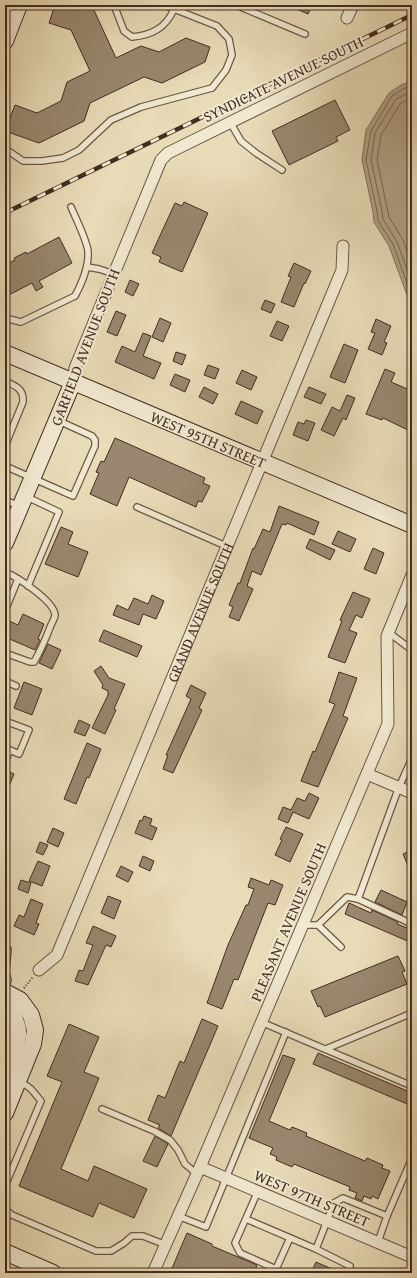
<svg xmlns="http://www.w3.org/2000/svg" width="417" height="1278" viewBox="0 0 417 1278" font-family="'Gentium Book Plus',serif">
<rect width="100%" height="100%" fill="#e8dbb7"/>
<filter id="stains"><feTurbulence type="fractalNoise" baseFrequency=".005" numOctaves="4"/><feColorMatrix values="0 0 0 0 .2 0 0 0 0 .09 0 0 0 0 .02 0 0 0 .5 -.17"/></filter>
<radialGradient id="worn" r=".72"><stop offset=".6" stop-color="#630" stop-opacity="0"/><stop offset="1" stop-color="#630" stop-opacity=".3"/></radialGradient>
<polygon fill="#b0a084" stroke="#84725c" points="412,81 412,306 407,295 389,246 374,222 373,212 362,160 366,130 389,93 401,85"/>
<g fill="none" stroke-linecap="round" stroke-linejoin="round">
<g stroke="#7a6652" stroke-width="1">
<polyline points="412,85 403,89 392,96 371,131 366,160 377,211 378,221 393,244 412,297"/>
<polyline points="412,91 396,99 375,133 371,160 382,211 383,219 397,242 412,283"/>
<polyline points="412,97 400,104 381,135 377,160 389,217 403,240 412,265"/>
</g>
</g>
<g fill="#99876f" stroke="#432d21">
<polygon points="55,5 92,6 116,58 141,46 159,52 186,38 210,47 205,62 162,83 144,77 90,103 84,121 39,143 5,131 15,105 37,113 61,101 67,82 90,71 71,30 49,23"/>
<polygon points="287,5 312,5 308,14"/>
<polygon points="335,100 350,130 336,137 338,141 289,165 272,131"/>
<polygon points="184,202 208,213 182,272 159,262 161,257 152,253 175,203 182,206"/>
<polygon points="59,237 72,263 39,281 43,287 36,291 32,283 5,297 5,265 15,260 14,258 26,252 27,254"/>
<polygon points="294,263 311,271 305,284 304,283 294,307 281,302 291,277 288,276"/>
<polygon points="130,280 139,284 133,296 125,292"/>
<polygon points="265,300 275,304 271,313 261,309"/>
<polygon points="116,311 126,315 117,336 107,332"/>
<polygon points="160,318 171,323 163,342 152,337"/>
<polygon points="376,319 391,326 384,342 387,343 382,355 368,349 375,333 371,332"/>
<polygon points="277,321 289,326 282,341 270,336"/>
<polygon points="143,333 151,336 143,356 161,363 154,379 115,362 122,346 135,352"/>
<polygon points="344,344 358,350 345,383 330,377"/>
<polygon points="176,352 186,355 182,365 173,361"/>
<polygon points="208,365 219,369 215,379 204,375"/>
<polygon points="385,369 395,373 391,382 412,391 412,432 383,418 382,420 366,414"/>
<polygon points="242,370 257,377 251,390 236,383"/>
<polygon points="175,374 190,380 185,392 170,385"/>
<polygon points="204,387 218,394 213,404 199,397"/>
<polygon points="309,387 326,394 321,404 304,397"/>
<polygon points="347,395 355,398 346,420 343,418 334,436 321,430 332,407 340,411"/>
<polygon points="241,401 263,411 257,424 235,414"/>
<polygon points="306,420 315,423 308,441 293,435 298,422 304,424"/>
<polygon points="115,438 205,478 203,483 210,486 202,502 198,501 196,507 129,477 117,506 90,494 99,473 96,472 101,461 104,462"/>
<polygon points="279,506 319,522 314,535 287,523 286,525 282,524 261,575 252,571 247,586 253,589 239,621 229,617 233,607 229,605 238,583 240,583 253,548 254,549 263,529 270,532"/>
<polygon points="61,527 73,532 68,544 88,552 78,577 45,564"/>
<polygon points="338,531 356,539 350,552 332,544"/>
<polygon points="310,539 335,550 330,560 306,548"/>
<polygon points="373,548 384,553 376,574 364,569"/>
<polygon points="353,592 370,599 362,618 356,615 349,630 357,633 345,663 328,657 342,621 340,620"/>
<polygon points="152,595 164,601 156,619 143,614 139,625 113,615 117,605 128,610 134,598 148,604"/>
<polygon points="23,614 44,624 38,639 40,640 35,650 5,637 5,619 18,625"/>
<polygon points="104,630 142,646 137,657 99,641"/>
<polygon points="48,644 61,650 52,669 39,663"/>
<polygon points="101,666 109,678 125,684 114,709 116,710 105,734 92,728 108,695 108,691 102,688 103,685 94,671"/>
<polygon points="339,672 357,678 343,716 348,718 318,787 301,781 313,751 315,752 335,704 329,702"/>
<polygon points="24,682 42,689 32,715 14,708"/>
<polygon points="191,685 206,693 199,708 202,710 173,773 163,769 168,755 166,755 191,699 186,696"/>
<polygon points="79,720 90,725 85,736 74,732"/>
<polygon points="87,743 101,749 89,778 87,777 76,804 64,799"/>
<polygon points="5,770 14,774 5,796"/>
<polygon points="309,793 319,798 309,819 293,812 288,823 278,819 283,807 291,810 297,798 305,801"/>
<polygon points="144,816 152,819 150,825 157,828 152,840 135,833 140,820 142,821"/>
<polygon points="286,827 303,834 290,862 275,855 282,840 280,839"/>
<polygon points="53,828 64,833 58,847 47,842"/>
<polygon points="40,842 48,845 43,855 36,852"/>
<polygon points="412,850 412,875 403,854"/>
<polygon points="143,856 154,861 150,871 139,866"/>
<polygon points="38,861 50,866 42,886 29,881"/>
<polygon points="121,866 133,872 128,882 116,876"/>
<polygon points="251,878 269,885 271,880 283,885 275,905 268,903 238,980 234,979 222,1009 207,1003 228,945 246,905 248,905 254,889 248,887"/>
<polygon points="21,880 31,883 28,893 18,889"/>
<polygon points="381,890 407,902 402,915 375,902"/>
<polygon points="108,896 121,901 114,919 101,913"/>
<polygon points="31,899 43,904 36,923 39,924 34,935 14,926 19,915 24,917"/>
<polygon points="349,903 371,913 372,910 398,922 397,924 412,930 412,943 345,914"/>
<polygon points="93,926 116,936 111,947 106,945 88,985 75,981 79,970 83,971 93,945 86,943"/>
<polygon points="398,956 405,971 402,972 407,984 325,1017 320,1006 318,1007 311,991"/>
<polygon points="202,1019 218,1026 171,1136 158,1128 160,1125 148,1120 158,1095 165,1098 180,1061 184,1063"/>
<polygon points="69,1024 99,1037 84,1072 99,1078 61,1169 88,1181 94,1166 147,1189 134,1218 99,1203 93,1217 19,1186 62,1082 47,1076"/>
<polygon points="318,1053 412,1093 412,1106 313,1064"/>
<polygon points="283,1055 295,1059 269,1121 290,1130 292,1127 307,1133 306,1136 365,1161 367,1158 383,1165 382,1168 390,1171 378,1199 372,1196 371,1199 364,1196 362,1201 355,1198 357,1193 349,1190 350,1187 294,1164 292,1167 276,1160 277,1157 270,1154 273,1148 249,1138"/>
<polygon points="155,1136 168,1144 157,1167 143,1161"/>
<polygon points="187,1233 212,1244 212,1246 257,1265 254,1273 170,1273"/>
<polygon points="316,1262 341,1273 311,1273"/>
</g>
<g fill="none" stroke-linecap="round" stroke-linejoin="round">
<defs>
<g id="lane">
<path d="M114,5L124,31L132,37C152,35 166,28 174,9"/>
<polyline points="236,5 305,34"/>
<polyline points="230,122 241,141 256,153 282,170"/>
<polyline points="5,151 10,152 23,161 42,161 63,158 79,150 111,120 141,107 212,88 226,70 232,55 229,39 217,26 164,5"/>
<polyline points="87,267 99,269 114,274"/>
<path d="M5,318L21,322L75,296C82,283 89,266 88,251C86,238 76,219 71,207"/>
<path d="M5,381C16,386 24,389 23,402L5,446"/>
<polyline points="5,466 73,496 95,446 95,440 92,436 59,421"/>
<polyline points="27,497 59,512 28,586"/>
<polyline points="5,500 19,506"/>
<polyline points="137,507 226,546"/>
<path d="M5,572C17,577 56,602 55,616C54,619 52,623 51,625C46,638 41,650 34,662H30L5,653"/>
<polyline points="5,611 18,579"/>
<polyline points="388,632 412,650"/>
<polyline points="5,681 16,686"/>
<polyline points="5,721 29,730 19,754 10,750 5,762"/>
<polyline points="358,899 399,787 412,758"/>
<polyline points="303,925 318,925 347,897 358,899 412,924"/>
<polyline points="318,925 341,947"/>
<polyline points="5,948 8,949 6,970"/>
<polyline points="5,970 8,980 5,988"/>
<polyline points="261,1022 412,1086"/>
<polyline points="326,1049 412,1013"/>
<polyline points="102,1109 154,1131 170,1140 178,1150 185,1164 197,1174"/>
<polyline points="5,1186 41,1101 31,1089 20,1081"/>
<polyline points="258,1191 235,1243 240,1253 276,1269 275,1273"/>
<polyline points="5,1209 12,1215 96,1251 111,1251 124,1243 132,1236 143,1236 166,1245"/>
<polyline points="178,1216 206,1227 286,1032"/>
<polyline points="387,1216 412,1158"/>
<polyline points="246,1219 316,1249 350,1266 347,1273"/>
<polyline points="316,1249 334,1203 343,1198 387,1216 378,1242"/>
<polyline points="276,1269 290,1238"/>
</g>
<g id="street">
<polyline points="347,18 353,5"/>
<polyline points="73,382 75,368 161,160 168,153 412,33"/>
<polyline points="367,774 412,793"/>
<path id="s1" d="M39,970L57,955L342,270L343,246"/>
<polyline points="200,1167 412,1257"/>
<polyline points="153,1273 200,1167 388,724 387,636 412,575"/>
</g>
<g id="secondary">
<polyline points="5,41 19,5"/>
<path id="s2" d="M5,353L412,525"/>
<polyline points="5,543 73,382"/>
<polyline points="5,992 20,1000 31,1015 35,1030 33,1044 5,1113"/>
<path d="M5,1006C28,1030 16,1047 5,1073"/>
<polyline points="5,1252 53,1273"/>
</g>
</defs>
<use href="#lane" stroke="#6c5846" stroke-width="8"/>
<use href="#street" stroke="#6c5846" stroke-width="13"/>
<use href="#secondary" stroke="#432d21" stroke-width="18"/>
<polyline stroke="#432d21" stroke-width="2" stroke-dasharray="1 2" stroke-linecap="butt" points="24,988 33,977"/>
<use href="#lane" stroke="#f0e8d0" stroke-width="5.5"/>
<use href="#street" stroke="#f0e8d0" stroke-width="11"/>
<use href="#secondary" stroke="#f0e8d0" stroke-width="16"/>
<defs>
<polyline id="rail" points="5,213 412,15"/>
</defs>
<use href="#rail" stroke="#432d21" stroke-width="4.5"/>
<use href="#rail" stroke="#f0e8d0" stroke-width="3" stroke-dasharray="9" stroke-linecap="butt"/>
</g>
<g text-anchor="middle" dominant-baseline="central" stroke-width="4" stroke-linejoin="round" paint-order="stroke">
<g font-size="15" fill="#432d21" stroke="#f0e8d0">
<text transform="translate(283 79) rotate(-26)">SYNDICATE AVENUE SOUTH</text>
<text transform="translate(85 347) rotate(-69)">GARFIELD AVENUE SOUTH</text>
<text stroke="none"><textPath href="#s2" startOffset="221">WEST 95TH STREET</textPath></text>
<text stroke="none"><textPath href="#s1" startOffset="395">GRAND AVENUE SOUTH</textPath></text>
<text transform="translate(288 922) rotate(-67)">PLEASANT AVENUE SOUTH</text>
<text transform="translate(312 1198) rotate(23)">WEST 97TH STREET</text>
</g>
</g>
<rect width="417" height="1278" fill="none" stroke="#e8dbb7" stroke-width="20"/>
<rect x="6" y="6" width="405" height="1266" fill="none" stroke="#432d21" stroke-width="2"/>
<rect x="10" y="10" width="397" height="1258" fill="none" stroke="#432d21"/>
<rect width="100%" height="100%" filter="url(#stains)"/>
<rect width="100%" height="100%" fill="url(#worn)"/>
</svg>
